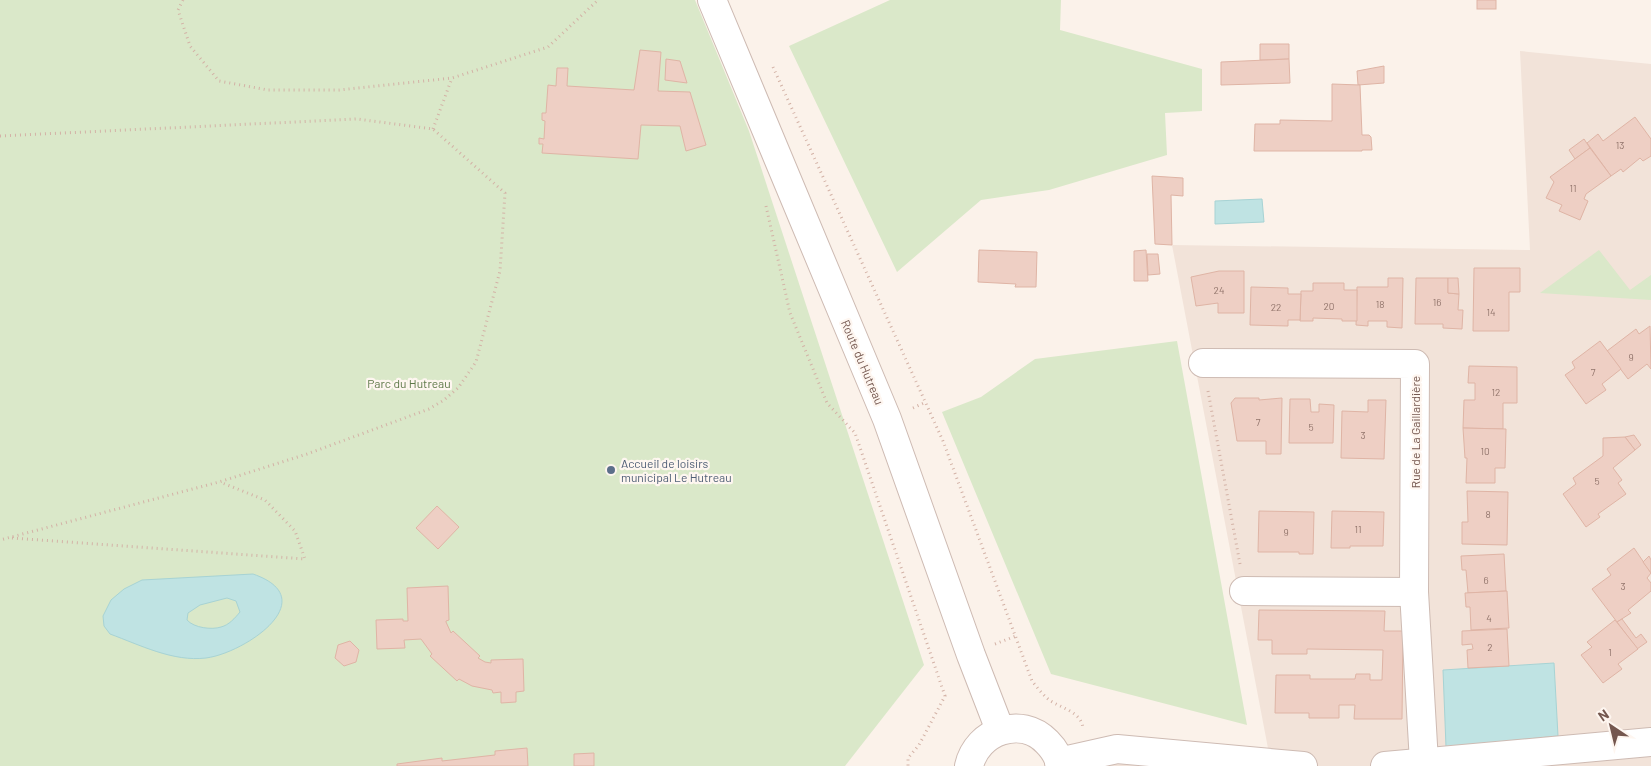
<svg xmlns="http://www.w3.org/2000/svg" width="1651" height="766" viewBox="0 0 1651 766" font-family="Barlow,sans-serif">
<rect width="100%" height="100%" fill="#fbf2ea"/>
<polygon fill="#f2e3d9" points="1520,51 1651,64 1651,766 1079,766 1124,753 1271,764 1172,245 1530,250"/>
<g fill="#dae8c9">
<polygon points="0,0 695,0 749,131 924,665 845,766 0,766"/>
<polygon points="890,0 1061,0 1060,30 1202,69 1202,111 1165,113 1167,155 1049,190 981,200 897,272 789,46"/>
<polygon points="1599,250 1630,290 1651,275 1651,300 1540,293"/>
<polygon points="1177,341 1247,725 1051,674 942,412 981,397 1035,359"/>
</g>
<g fill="#bfe3e3" stroke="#a7d3d4" fill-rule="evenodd">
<polygon points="1262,199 1264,222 1215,224 1215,201"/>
<path d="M253,574C325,599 245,653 206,658C173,662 140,645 110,634L104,626L103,616L111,600L124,589L142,580ZM227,598L236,601L240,612C235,618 229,625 221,627C212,630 194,628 187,620L188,613L200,605Z"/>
<polygon points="1554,663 1558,736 1446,747 1443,670"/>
</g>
<g fill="#eecfc4" stroke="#dfb4a5">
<rect x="1477" y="0" width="19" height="9"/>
<polygon points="1260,44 1289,44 1289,59 1260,60"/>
<polygon points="640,50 661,52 658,91 690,92 706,145 686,151 680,126 641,125 638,159 542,153 543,144 539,144 539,138 544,139 545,121 542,120 542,113 546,113 548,85 556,86 557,68 568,68 567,86 634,90"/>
<polygon points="666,59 680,61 687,83 665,80"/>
<polygon points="1289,59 1290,83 1221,85 1221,62"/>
<polygon points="1384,66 1384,83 1358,85 1357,71"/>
<polygon points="1332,84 1360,85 1362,135 1369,135 1371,137 1372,150 1362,150 1362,151 1254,151 1255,124 1280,124 1280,120 1332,121"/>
<polygon points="1635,117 1651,139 1651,156 1643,161 1640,158 1623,172 1621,169 1611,176 1587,143 1598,134 1603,141"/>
<polygon points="1584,139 1590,148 1575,159 1569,150"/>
<polygon points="1590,148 1611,176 1586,194 1584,199 1588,201 1580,220 1559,211 1562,205 1546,198 1554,182 1550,177"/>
<polygon points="1152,176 1183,178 1183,196 1171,195 1172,245 1155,244"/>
<polygon points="979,250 1037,252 1036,287 1015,287 1016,284 978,282"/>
<polygon points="1146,250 1148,281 1134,281 1134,251"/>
<polygon points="1147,254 1158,254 1160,274 1148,275"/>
<polygon points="1474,268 1520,268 1520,292 1509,292 1509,331 1473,331"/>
<polygon points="1219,271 1244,271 1244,313 1218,313 1218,303 1196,306 1191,277"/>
<polygon points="1388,278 1403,278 1402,328 1387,327 1387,321 1368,321 1368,326 1356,325 1357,287 1388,287"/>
<polygon points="1416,278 1448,278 1448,293 1459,294 1458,310 1463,310 1462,329 1443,328 1443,324 1415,324"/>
<polygon points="1448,278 1458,278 1459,294 1448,293"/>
<polygon points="1313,283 1344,283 1344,290 1357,290 1357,321 1342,321 1342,319 1313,318 1313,321 1300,321 1301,291 1313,291"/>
<polygon points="1251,287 1288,288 1288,294 1301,294 1300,320 1288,320 1288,326 1250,325"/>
<polygon points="1650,326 1651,369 1647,364 1628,379 1607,351 1636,329 1639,334"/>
<polygon points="1600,341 1621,369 1602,384 1606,390 1586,404 1565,375 1575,368 1572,362"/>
<polygon points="1469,366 1517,367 1517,403 1503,403 1503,429 1463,428 1464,400 1475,400 1475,383 1468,383"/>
<polygon points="1235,398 1259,398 1259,400 1282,398 1281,454 1266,454 1266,441 1237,441 1231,403"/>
<polygon points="1290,399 1310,399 1311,412 1319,412 1319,404 1334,405 1333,443 1289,443"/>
<polygon points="1368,400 1386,400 1384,459 1341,458 1342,411 1368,412"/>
<polygon points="1463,428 1506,429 1505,468 1495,468 1495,483 1466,483 1467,458 1465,458"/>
<polygon points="1634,435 1641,445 1635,450 1625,437"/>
<polygon points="1625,437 1635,450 1613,468 1622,480 1618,483 1626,494 1598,514 1600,517 1586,527 1563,494 1576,484 1573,478 1603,456 1603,438"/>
<polygon points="1467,491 1508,492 1507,545 1462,544 1462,522 1468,522"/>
<polygon points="437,506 459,527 438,549 416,528"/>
<polygon points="1259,511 1314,512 1313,554 1299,554 1299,552 1258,552"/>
<polygon points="1332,511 1384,512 1383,546 1350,546 1350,548 1331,548"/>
<polygon points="1634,548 1651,573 1647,578 1651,583 1651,591 1628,610 1631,613 1617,622 1592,589 1611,575 1607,569"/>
<polygon points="1504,554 1506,591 1468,593 1466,570 1462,570 1461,556"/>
<polygon points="1649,556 1651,560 1651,573 1643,562"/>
<polygon points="448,586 449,620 446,621 446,622 451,633 453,631 480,656 478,658 485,662 491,663 491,660 523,659 524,691 516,692 516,702 501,703 501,692 493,693 492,690 472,686 459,679 457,681 430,656 432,654 421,639 404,640 405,648 377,649 376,620 403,619 403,621 408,621 407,588"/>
<polygon points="1507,591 1509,628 1471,630 1470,607 1466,607 1465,593"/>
<polygon points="1259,610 1385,611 1384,631 1403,631 1402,719 1354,719 1355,705 1339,705 1339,718 1309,718 1309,713 1275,713 1276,675 1310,675 1310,679 1355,679 1356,674 1370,674 1370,680 1382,680 1383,650 1307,649 1307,654 1272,654 1272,640 1258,640"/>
<polygon points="1622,619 1636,638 1641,634 1647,642 1637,649 1617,622"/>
<polygon points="1615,620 1638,649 1618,664 1622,669 1603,683 1581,655 1592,647 1587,642"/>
<polygon points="1507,629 1509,666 1468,668 1467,650 1473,649 1472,644 1462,645 1462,631"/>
<polygon points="350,641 359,650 356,662 344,666 335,658 338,645"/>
<polygon points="527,748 528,766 397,766 397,764 442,758 442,761 495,755 495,751"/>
<polygon points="594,753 594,766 574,766 574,754"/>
</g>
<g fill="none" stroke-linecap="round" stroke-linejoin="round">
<defs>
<g id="minor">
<polyline points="1203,363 1415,364 1414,592 1424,762"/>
<polyline points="1244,591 1414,592"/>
<polyline points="1059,762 1117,749 1303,766"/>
<polyline points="1385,766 1651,742"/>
</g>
<g id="tertiary">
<polyline points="712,0 887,419 971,655 1000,730"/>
<path d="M969,766C977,731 1021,715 1047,742C1054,749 1059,757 1060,766"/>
</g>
</defs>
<use href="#minor" stroke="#cebbb3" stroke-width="30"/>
<use href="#tertiary" stroke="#cebbb3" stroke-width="30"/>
<g stroke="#d3b2a6" stroke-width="3" stroke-dasharray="1 4" stroke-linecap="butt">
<polyline points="183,0 178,10 190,46 219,81 268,90 339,90 452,78 548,47 598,0"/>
<path d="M773,67L943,441L1032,681C1037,687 1042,694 1048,699C1059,708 1082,711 1083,729"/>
<polyline points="433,129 452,78"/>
<polyline points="0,136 357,119 433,129 505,193 500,271 476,362 458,388 444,400 429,409 307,454 219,482 0,540"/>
<polyline points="766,206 790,313 827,403 855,433 945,696 919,745 908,758 908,766"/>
<polyline points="1208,391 1240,564"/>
<polyline points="913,408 926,402"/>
<polyline points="12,538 305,559 295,531 265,500 220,482"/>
<polyline points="995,644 1016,636"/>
</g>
<use href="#minor" stroke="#fff" stroke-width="28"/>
<use href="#tertiary" stroke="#fff" stroke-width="28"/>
</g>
<circle fill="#5c6f8a" stroke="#fef6f0" stroke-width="2" cx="611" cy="470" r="5"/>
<g text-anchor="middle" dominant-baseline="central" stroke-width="4.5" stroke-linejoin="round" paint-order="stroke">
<g font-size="10" fill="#92756c">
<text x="1620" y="145">13</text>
<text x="1573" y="188">11</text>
<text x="1219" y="290">24</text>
<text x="1437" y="302">16</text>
<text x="1380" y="304">18</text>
<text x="1329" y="306">20</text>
<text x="1276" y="307">22</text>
<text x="1491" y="312">14</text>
<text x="1631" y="357">9</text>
<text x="1593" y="372">7</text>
<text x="1496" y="392">12</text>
<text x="1258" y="422">7</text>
<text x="1311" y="427">5</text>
<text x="1363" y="435">3</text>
<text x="1485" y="451">10</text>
<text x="1597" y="481">5</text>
<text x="1488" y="514">8</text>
<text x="1358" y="529">11</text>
<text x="1286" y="532">9</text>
<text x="1486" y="580">6</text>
<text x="1623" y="586">3</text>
<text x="1489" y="618">4</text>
<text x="1490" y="647">2</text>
<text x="1610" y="652">1</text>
</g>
<g font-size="12" fill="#74574f" stroke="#fef6f0">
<text transform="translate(863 362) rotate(67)">Route du Hutreau</text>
<text transform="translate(1415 432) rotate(-90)">Rue de La Gaillardière</text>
</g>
<g font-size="12" fill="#5d7848" stroke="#fef6f0">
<text x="409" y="383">Parc du Hutreau</text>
</g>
<g font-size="12" fill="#4e5e75" stroke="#fef6f0" text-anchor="start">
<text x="621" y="463">Accueil de loisirs<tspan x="621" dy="14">municipal Le Hutreau</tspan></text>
</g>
</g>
<g transform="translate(1611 726) rotate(325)" stroke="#fef6f0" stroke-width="4" paint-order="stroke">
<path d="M0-4L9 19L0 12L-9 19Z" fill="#74574f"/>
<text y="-8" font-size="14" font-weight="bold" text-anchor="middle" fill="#74574f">N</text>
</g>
</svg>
